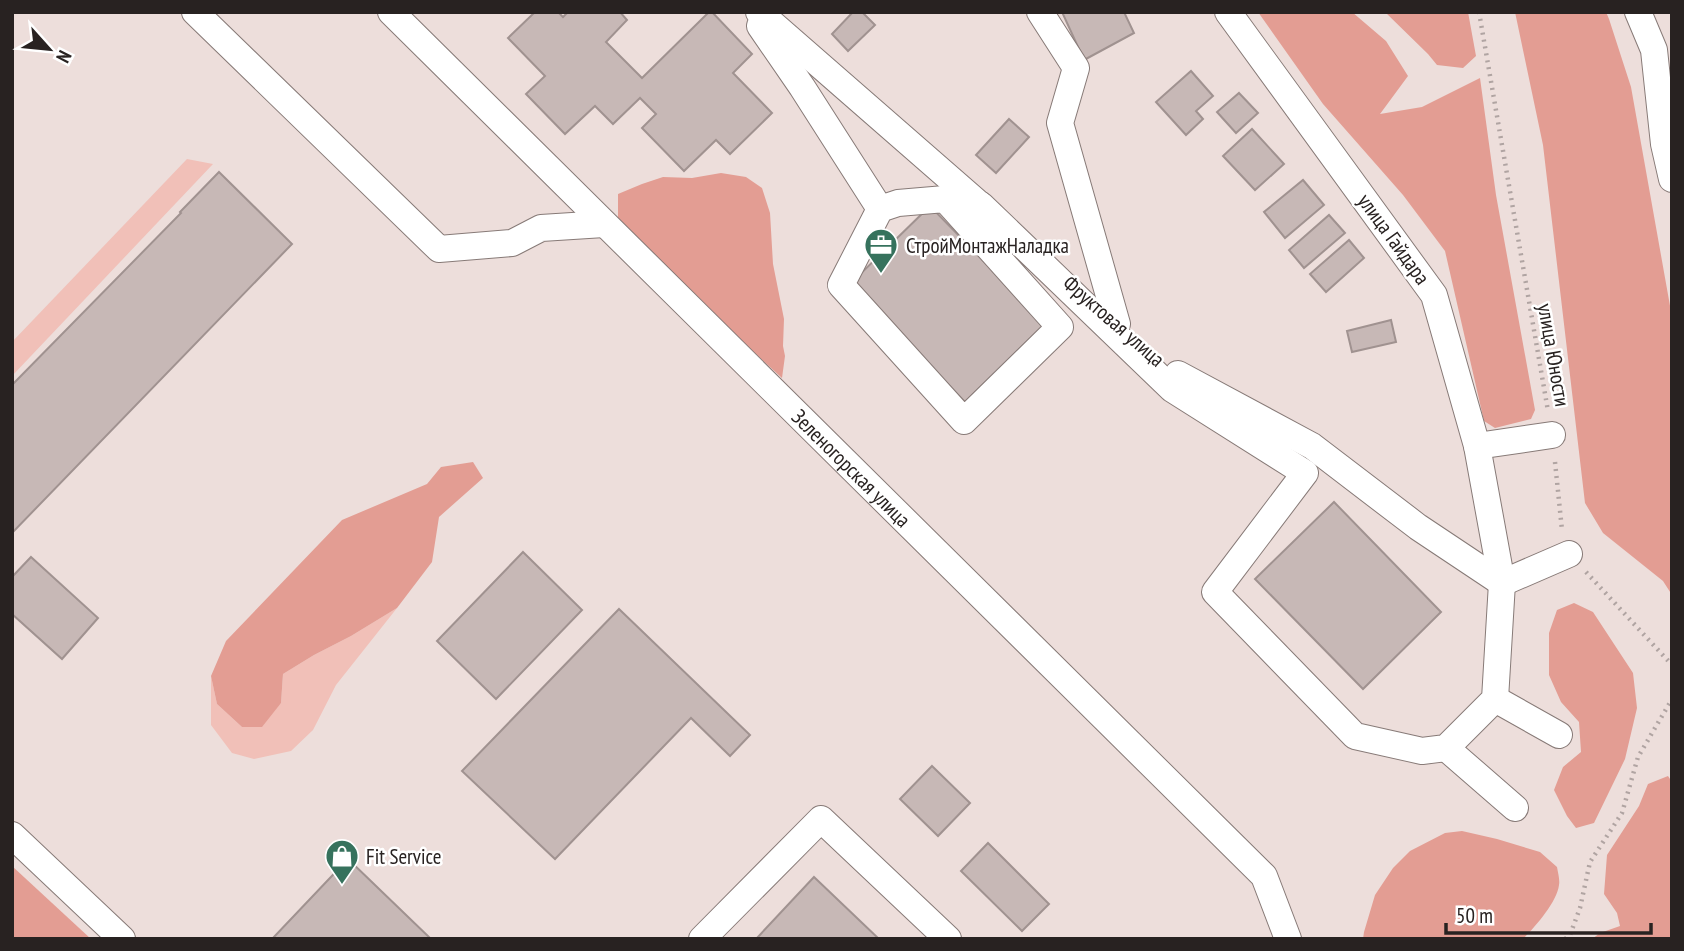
<svg xmlns="http://www.w3.org/2000/svg" width="1684" height="951" viewBox="0 0 1684 951" font-family="'PT Sans Narrow',sans-serif">
<rect width="100%" height="100%" fill="#eddedb"/>
<g fill="#f1c0b8">
<polygon points="187,159 213,164 12,376 12,342"/>
<polygon points="397,608 336,685 313,730 291,751 254,759 232,753 211,725 211,676 217,704 242,727 281,703 283,674 314,655 351,636"/>
</g>
<g fill="#e39d93">
<polygon points="1258,12 1352,12 1386,41 1408,76 1380,114 1422,107 1480,78 1496,195 1535,410 1531,419 1495,428 1484,421 1445,251 1403,195 1323,104"/>
<polygon points="1385,12 1468,12 1476,56 1463,68 1437,65 1428,54"/>
<polygon points="1515,12 1606,12 1609,19 1631,87 1672,317 1672,595 1663,581 1603,533 1585,503 1543,145"/>
<polygon points="721,173 746,177 762,188 770,213 773,264 784,319 783,346 785,356 782,378 618,228 618,194 642,184 663,177 692,178"/>
<polygon points="473,462 483,478 439,517 432,562 397,608 351,636 314,655 283,674 281,703 262,727 242,727 217,704 211,676 226,641 342,520 427,484 441,467"/>
<polygon points="1574,603 1593,612 1633,673 1637,708 1625,759 1594,823 1576,828 1567,816 1554,790 1563,767 1581,752 1579,722 1561,702 1549,675 1549,633 1557,610"/>
<polygon points="1668,776 1672,782 1672,939 1592,939 1600,933 1620,926 1617,913 1604,894 1607,855 1639,806 1648,784"/>
<path d="M1462,831L1497,839L1540,852L1557,867C1558,873 1560,880 1559,885C1557,902 1535,927 1523,939H1363L1364,932L1375,895L1393,868L1410,851L1445,833Z"/>
<polygon points="12,866 91,939 12,939"/>
</g>
<g fill="#c7b8b6" stroke="#a09290" stroke-width="2">
<polygon points="535,12 558,12 563,17 568,12 620,12 627,20 606,42 642,78 709,12 712,12 752,54 733,73 772,113 730,154 716,140 684,171 642,128 656,114 640,98 613,124 595,106 565,134 526,94 545,76 508,38"/>
<polygon points="853,12 862,12 875,25 848,51 832,34"/>
<polygon points="1062,12 1124,12 1134,33 1084,60"/>
<polygon points="1191,71 1213,96 1196,111 1203,119 1186,135 1156,102"/>
<polygon points="1239,93 1258,113 1236,133 1217,112"/>
<polygon points="1009,119 1029,137 996,173 976,155"/>
<polygon points="1252,129 1284,164 1255,190 1223,156"/>
<polygon points="219,172 292,244 12,533 12,385 181,213 180,212"/>
<polygon points="1303,180 1324,205 1285,238 1264,212"/>
<polygon points="930,206 1045,324 965,402 850,284"/>
<polygon points="1329,215 1345,233 1304,268 1289,250"/>
<polygon points="1349,240 1364,258 1326,292 1310,274"/>
<polygon points="1391,320 1396,342 1352,352 1347,331"/>
<polygon points="1334,502 1441,612 1363,689 1255,579"/>
<polygon points="523,552 582,610 496,699 437,641"/>
<polygon points="31,557 98,618 62,659 12,614 12,577"/>
<polygon points="619,609 750,735 730,756 691,718 555,859 462,771"/>
<polygon points="932,766 970,803 938,836 900,799"/>
<polygon points="988,843 1049,904 1022,931 961,871"/>
<polygon points="348,859 431,939 272,939"/>
<polygon points="814,877 879,939 756,939"/>
</g>
<g fill="none" stroke-linecap="round" stroke-linejoin="round">
<defs>
<g id="minor">
<polyline points="195,12 439,249 512,243 541,228 604,224"/>
<path id="s1" d="M391,12L1264,876L1288,939"/>
<polyline points="759,12 979,204"/>
<polyline points="1040,12 1076,68 1060,123 1117,324"/>
<polyline points="1638,12 1654,50 1664,144 1672,179"/>
<polyline points="760,26 802,87 880,209"/>
<polyline points="945,199 1060,327 964,421 841,285 880,209 898,203 945,199 981,205 1172,389 1305,473 1215,592 1355,736 1422,751 1446,748 1495,699 1502,583 1477,446 1434,295 1228,12"/>
<polyline points="1178,374 1312,446 1418,527 1502,583"/>
<polyline points="1477,446 1552,435"/>
<polyline points="1502,583 1569,554"/>
<polyline points="1495,699 1559,735"/>
<polyline points="1446,748 1515,808"/>
<polyline points="12,835 122,939"/>
<polyline points="702,939 821,819 948,939"/>
</g>
</defs>
<use href="#minor" stroke="#877a77" stroke-width="28"/>
<g stroke="#b0a4a2" stroke-width="4.5" stroke-dasharray="2 5" stroke-linecap="butt">
<polyline points="1479,12 1548,411"/>
<polyline points="1555,462 1562,530"/>
<polyline points="1586,572 1672,665"/>
<polyline points="1565,939 1570,935 1580,908 1590,862 1622,813 1638,757 1672,699"/>
</g>
<use href="#minor" stroke="#fff" stroke-width="26"/>
</g>
<defs>
<symbol id="office-pin" viewBox="-11 -11 22 30"><path d="M0 17L-7.5 6A9.5 9.5 0 1 1 7.5 6Z" fill="#36725d" stroke="#fff"/><path d="M-6-3h4V-5.5h4V-3h4V5H-6ZM-1-4.5V-3h2v-1.5ZM-6 0V1H6V0Z" fill="#fff"/></symbol>
<symbol id="shop-pin" viewBox="-11 -11 22 30"><path d="M0 17L-7.5 6A9.5 9.5 0 1 1 7.5 6Z" fill="#36725d" stroke="#fff"/><path d="M-5-2.5h2.3a2.7 3.5 0 0 1 5.4 0H5L5.5 6h-11ZM-1.5-2.5h3a1.5 2.3 0 0 0-3 0Z" fill="#fff"/></symbol>
</defs>
<g fill-rule="evenodd">
<use href="#office-pin" x="862" y="226" width="38" height="52"/>
<use href="#shop-pin" x="323" y="837" width="38" height="52"/>
</g>
<g text-anchor="middle" dominant-baseline="central" stroke-width="5" stroke-linejoin="round" paint-order="stroke">
<g font-size="21" fill="#282221" stroke="#fff">
<text transform="translate(1394 239) rotate(54)">улица Гайдара</text>
<text transform="translate(1114 321) rotate(41)">Фруктовая улица</text>
<text transform="translate(1554 355) rotate(80)">улица Юности</text>
<text stroke="none"><textPath href="#s1" startOffset="648">Зеленогорская улица</textPath></text>
</g>
<g font-size="21" fill="#282221" stroke="#fff" text-anchor="start">
<text x="906" y="245">СтройМонтажНаладка</text>
<text x="366" y="856">Fit Service</text>
</g>
</g>
<rect width="1684" height="951" fill="none" stroke="#282221" stroke-width="28"/>
<g transform="translate(49 49) rotate(117)" stroke="#ffffff" stroke-width="5" paint-order="stroke">
<path d="M0-5L12 26L0 18L-12 26Z" fill="#282221"/>
<text y="-10" font-size="19" font-weight="bold" text-anchor="middle" fill="#282221">N</text>
</g>
<path d="M1446 923v10h205v-10" fill="none" stroke="#282221" stroke-width="3.5"/>
<text x="1456" y="923" font-size="21" fill="#282221" stroke="#ffffff" stroke-width="5" paint-order="stroke">50 m</text>
</svg>
